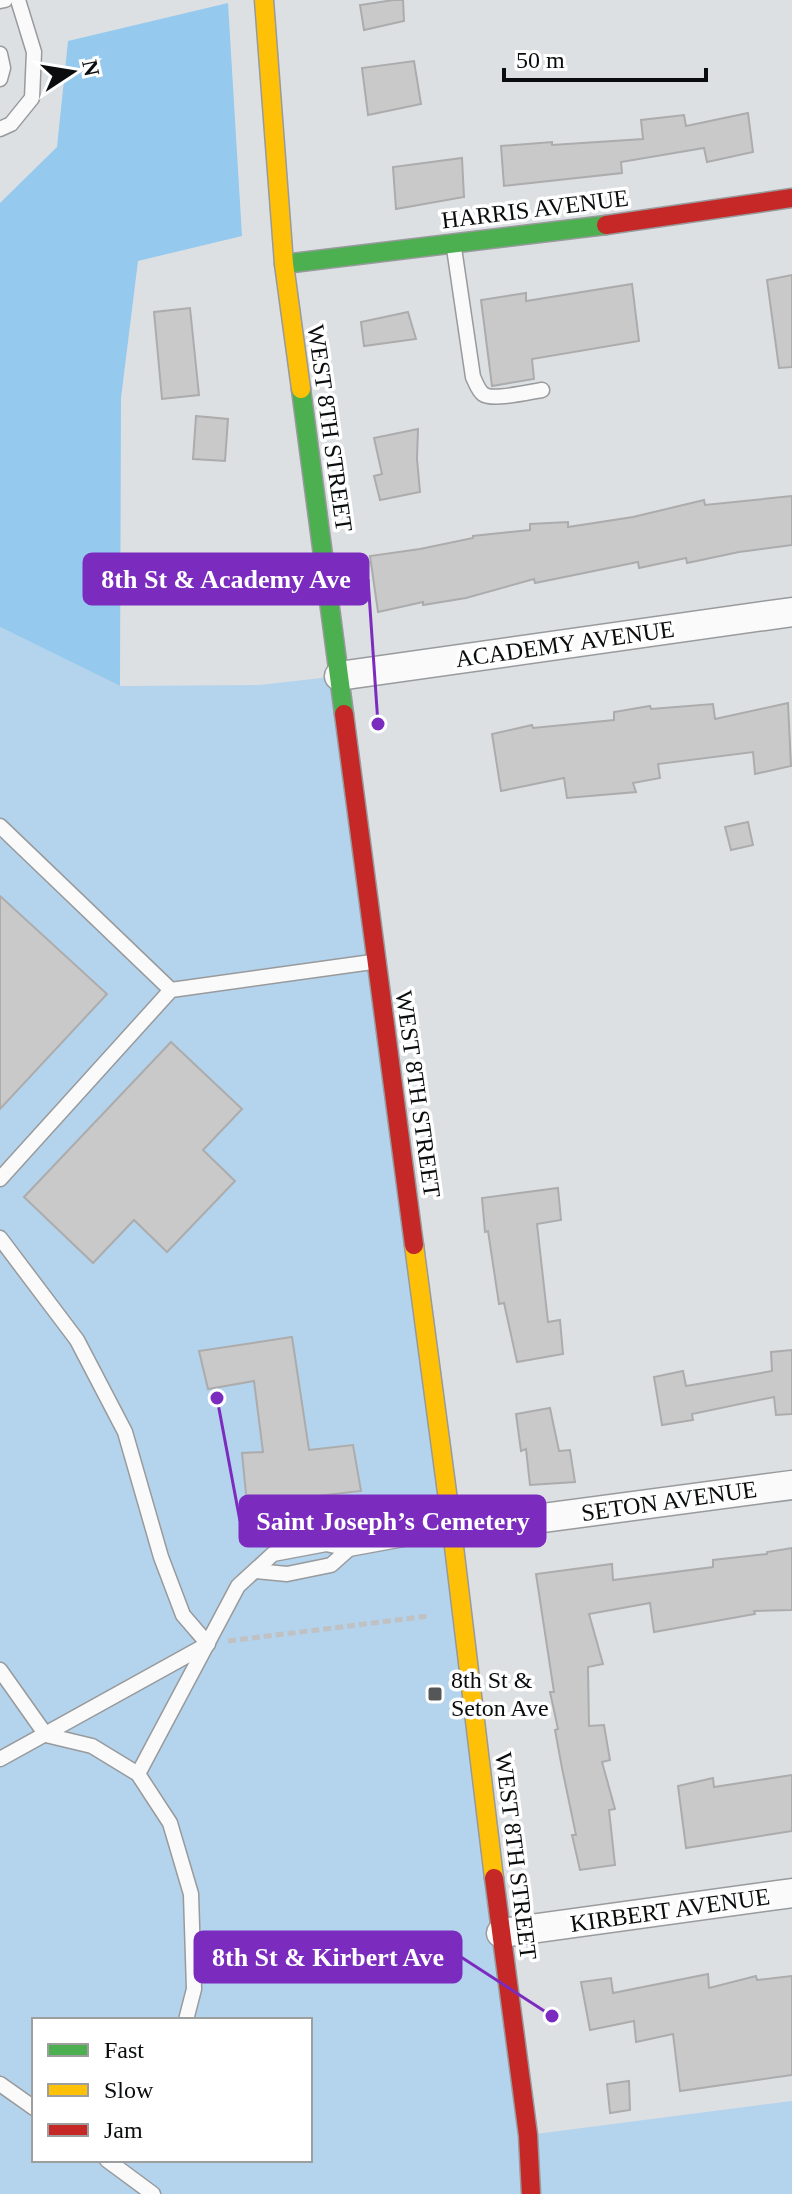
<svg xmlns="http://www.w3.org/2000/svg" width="792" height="2194" viewBox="0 0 792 2194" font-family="'Times New Roman',serif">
<rect width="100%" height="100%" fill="#dde0e3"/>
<path fill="#b4d3ec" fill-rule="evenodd" d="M0,627L120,686L259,685L339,676L528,2135L792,2101V2194H0ZM34,2020H310V2160H34Z"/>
<polygon fill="#96c9ee" points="228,3 242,236 138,261 121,398 120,686 0,627 0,203 57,147 68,41"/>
<g fill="#c9c9ca" stroke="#acacad" stroke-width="2">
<polygon points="394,0 403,0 404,21 364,30 360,5"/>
<polygon points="414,61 421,104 368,115 362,68"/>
<polygon points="748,113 753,152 707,162 704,148 621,162 622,173 504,186 501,146 552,142 552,145 643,139 641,120 684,115 686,126"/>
<polygon points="462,158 464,197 396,209 393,167"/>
<polygon points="792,275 792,367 779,368 767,280"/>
<polygon points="632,284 639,341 532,359 534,379 492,386 481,300 526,293 526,301"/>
<polygon points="190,308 199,395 162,399 154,312"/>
<polygon points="408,312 416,339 364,346 361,322"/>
<polygon points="196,416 228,419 225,461 193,459"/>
<polygon points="418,429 417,459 420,492 380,500 374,476 382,474 374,438"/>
<polygon points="792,496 792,545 739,552 687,563 686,558 639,568 638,562 535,583 534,579 466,598 423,605 423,602 378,612 370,556 420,549 473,538 473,536 530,530 530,524 568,522 568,527 633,517 704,500 705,505"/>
<polygon points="788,703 791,766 755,774 753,752 658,764 660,778 633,783 636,792 567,798 564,778 501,791 492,734 532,725 533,728 614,720 614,712 650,706 651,709 713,704 715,719"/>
<polygon points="748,822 753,845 731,850 725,827"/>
<polygon points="0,896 107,994 0,1109"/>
<polygon points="171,1042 242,1109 203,1150 235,1181 167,1252 134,1220 93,1263 24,1197"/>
<polygon points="558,1188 561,1220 537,1224 548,1322 560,1320 563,1354 517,1362 504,1303 499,1304 488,1231 485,1232 482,1198"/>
<polygon points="292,1337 309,1450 353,1445 361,1491 247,1504 242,1453 263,1452 254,1381 208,1389 199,1351"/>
<polygon points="792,1350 792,1414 776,1415 774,1397 692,1414 693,1420 662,1425 654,1377 683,1371 686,1386 772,1371 771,1352"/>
<polygon points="550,1408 559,1451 570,1450 575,1482 530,1485 526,1449 521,1451 516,1414"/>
<polygon points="792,1548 792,1610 754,1611 755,1614 654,1632 650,1603 589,1614 603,1664 588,1667 589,1726 604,1725 610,1760 602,1762 615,1809 609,1810 615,1865 580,1870 572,1835 576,1835 562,1768 555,1730 558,1729 550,1692 554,1692 536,1574 612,1564 613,1580 713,1567 713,1560 767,1554 767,1552"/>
<polygon points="792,1775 792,1831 686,1848 678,1786 713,1778 714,1787"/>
<polygon points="708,1974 709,1988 756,1976 757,1980 792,1976 792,2075 680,2091 673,2034 636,2042 634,2021 590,2030 581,1982 611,1978 613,1993"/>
<polygon points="629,2081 630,2110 610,2113 607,2084"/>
</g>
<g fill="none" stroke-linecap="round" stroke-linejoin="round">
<defs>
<g id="lane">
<polyline points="0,1 5,0"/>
<polyline points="0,54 3,68 0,79"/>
<polyline points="0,129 11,124 32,98 34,52 18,0"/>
<path d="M454,248L473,377C476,383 478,390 483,394C492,401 529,392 542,390"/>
<polyline points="0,826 171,990"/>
<polyline points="0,1179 171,990 372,962"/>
<polyline points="0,1238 77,1340 125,1432 161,1557 183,1615 208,1644 0,1759"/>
<polyline points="256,1571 287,1574 331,1565 349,1549"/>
<polyline points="0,1670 46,1735 92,1746 138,1774 170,1823 191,1894 194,1989 186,2020"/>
<polyline points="138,1774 238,1586 273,1554 326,1544 349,1549 447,1531"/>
<polyline points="0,2084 34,2108"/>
<polyline points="107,2160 153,2194"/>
</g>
<g id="street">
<polyline points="339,676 792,612"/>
<polyline points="452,1530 792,1485"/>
<polyline points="501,1933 792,1893"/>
</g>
<g id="fast">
<polyline points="284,264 606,225"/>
<polyline points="301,389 344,714"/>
</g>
<g id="slow">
<polyline points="264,0 284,264 301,389"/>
<polyline points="414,1245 452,1530 494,1878"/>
</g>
<g id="jam">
<polyline points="606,225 792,198"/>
<polyline points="344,714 414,1245"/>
<polyline points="494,1878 528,2135 531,2194"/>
</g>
</defs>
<use href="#lane" stroke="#989a9c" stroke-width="17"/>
<use href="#street" stroke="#989a9c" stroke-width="31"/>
<use href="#fast" stroke="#989a9c" stroke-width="21"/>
<use href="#slow" stroke="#989a9c" stroke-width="21"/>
<use href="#jam" stroke="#989a9c" stroke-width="21"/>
<polyline stroke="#c0c1c2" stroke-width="5" stroke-dasharray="8 4" stroke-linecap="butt" points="228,1641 429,1616"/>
<use href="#lane" stroke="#fafafb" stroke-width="14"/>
<use href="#street" stroke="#fafafb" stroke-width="28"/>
<use href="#fast" stroke="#4caf50" stroke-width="18"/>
<use href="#slow" stroke="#ffc107" stroke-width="18"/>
<use href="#jam" stroke="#c62828" stroke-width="18"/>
</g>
<rect fill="#545658" stroke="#fff" stroke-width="3" x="427" y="1686" width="16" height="16" rx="4"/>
<g text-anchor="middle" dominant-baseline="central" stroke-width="7" stroke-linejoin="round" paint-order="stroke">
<g font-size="24" fill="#0a0c0d" stroke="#fff">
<text transform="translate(535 209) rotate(-7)">HARRIS AVENUE</text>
<text transform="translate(330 428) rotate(82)">WEST 8TH STREET</text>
<text transform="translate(565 644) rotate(-8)">ACADEMY AVENUE</text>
<text transform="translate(418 1094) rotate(82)">WEST 8TH STREET</text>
<text transform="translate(669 1501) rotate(-8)">SETON AVENUE</text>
<text transform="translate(516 1856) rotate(83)">WEST 8TH STREET</text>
<text transform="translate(670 1910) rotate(-8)">KIRBERT AVENUE</text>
</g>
<g font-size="24" fill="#0a0c0d" stroke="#fff" text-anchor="start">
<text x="451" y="1680">8th St &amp;<tspan x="451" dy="28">Seton Ave</tspan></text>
</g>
</g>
<path fill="none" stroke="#7b2cbf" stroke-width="3" d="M378 724L368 579M217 1398L240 1521M552 2016L461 1957"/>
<g fill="#7b2cbf" stroke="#fff" stroke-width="3">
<circle cx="378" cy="724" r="8"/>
<circle cx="217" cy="1398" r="8"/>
<circle cx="552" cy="2016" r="8"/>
</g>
<g fill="#7b2cbf" stroke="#7b2cbf" stroke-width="3">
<rect x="84" y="554" width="284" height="50" rx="8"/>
<rect x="240" y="1496" width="305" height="50" rx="8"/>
<rect x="195" y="1932" width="266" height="50" rx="8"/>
</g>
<g font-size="26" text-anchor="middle" font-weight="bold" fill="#fff">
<text x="226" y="588">8th St &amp; Academy Ave</text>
<text x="393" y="1530">Saint Joseph’s Cemetery</text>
<text x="328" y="1966">8th St &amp; Kirbert Ave</text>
</g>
<rect x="32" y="2018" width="280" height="144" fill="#ffffff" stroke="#9d9e9e" stroke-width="2"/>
<rect x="48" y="2044" width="40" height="12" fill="#4caf50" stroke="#9d9e9e" stroke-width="2"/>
<text x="104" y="2058" font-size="24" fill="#0a0c0d">Fast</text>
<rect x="48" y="2084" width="40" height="12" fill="#ffc107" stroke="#9d9e9e" stroke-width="2"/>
<text x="104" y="2098" font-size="24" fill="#0a0c0d">Slow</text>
<rect x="48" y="2124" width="40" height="12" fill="#c62828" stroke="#9d9e9e" stroke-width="2"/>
<text x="104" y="2138" font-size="24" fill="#0a0c0d">Jam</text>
<g transform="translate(72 72) rotate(78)" stroke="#ffffff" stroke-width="6" paint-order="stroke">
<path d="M0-6L14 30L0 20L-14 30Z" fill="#0a0c0d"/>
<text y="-12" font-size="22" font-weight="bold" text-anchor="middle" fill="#0a0c0d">N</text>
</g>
<path d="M504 68v12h202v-12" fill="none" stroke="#0a0c0d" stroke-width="4"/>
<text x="516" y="68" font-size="24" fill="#0a0c0d" stroke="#ffffff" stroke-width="6" paint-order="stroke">50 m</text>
</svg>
